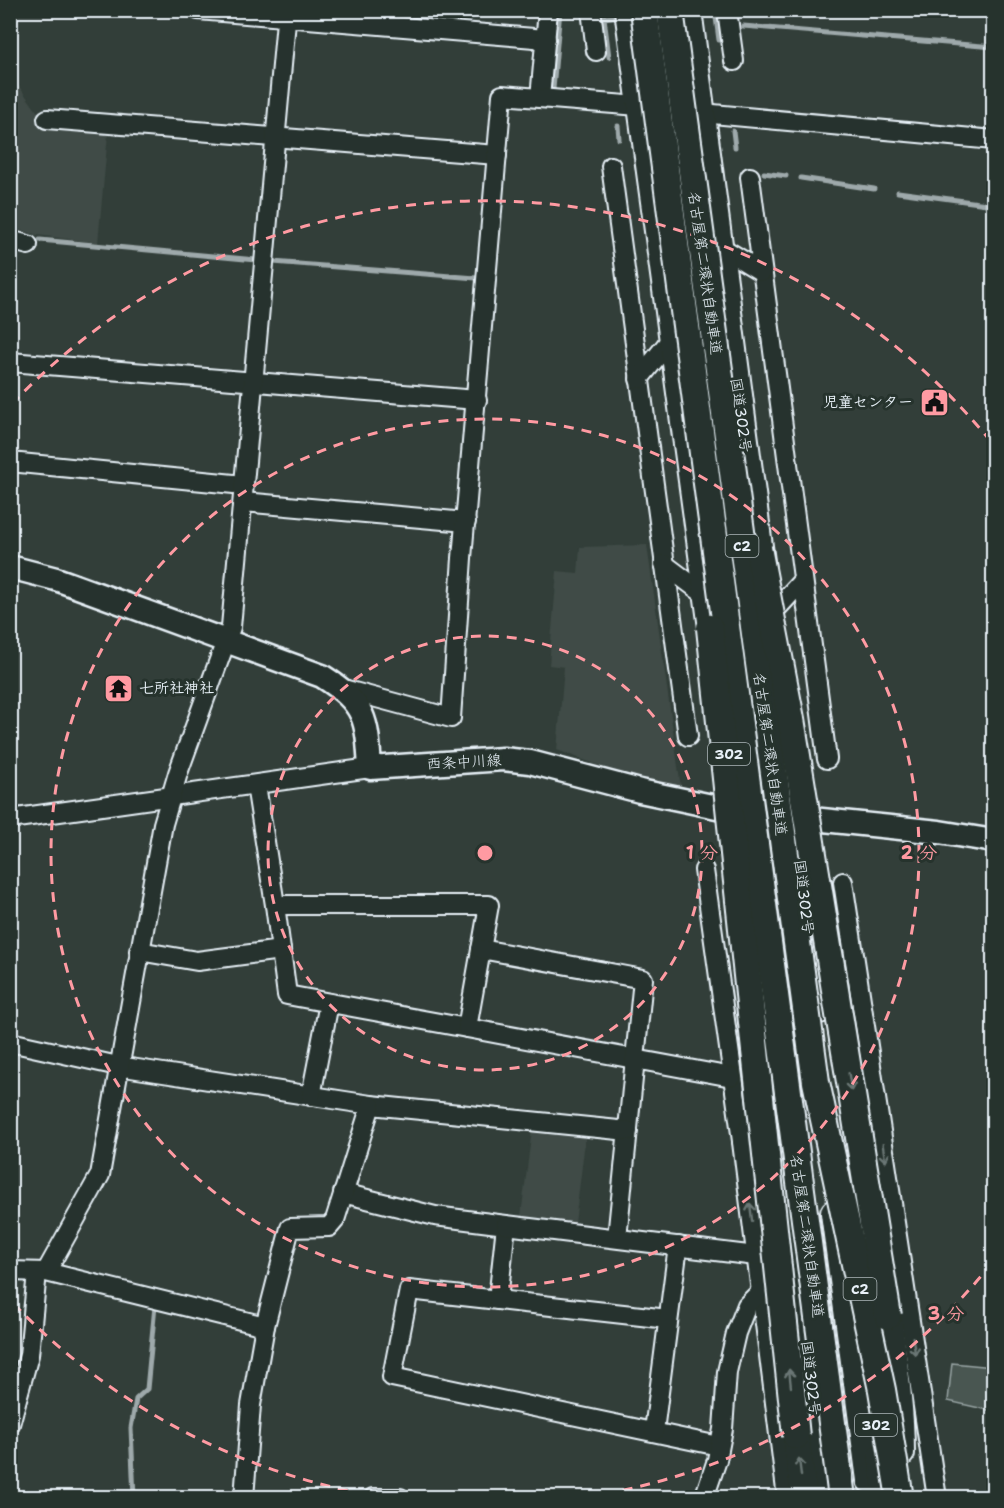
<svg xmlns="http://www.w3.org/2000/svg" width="1004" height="1508" viewBox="0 0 1004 1508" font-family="'Shantell Sans','Klee One',sans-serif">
<rect width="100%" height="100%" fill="#323e39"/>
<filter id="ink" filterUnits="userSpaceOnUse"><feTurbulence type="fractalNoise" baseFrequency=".0167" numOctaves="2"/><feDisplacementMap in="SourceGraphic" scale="12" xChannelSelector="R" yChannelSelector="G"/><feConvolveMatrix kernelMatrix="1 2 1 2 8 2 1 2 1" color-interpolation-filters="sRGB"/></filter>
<g filter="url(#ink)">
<g fill="#3f4b46">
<polygon points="10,74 50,129 108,134 98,243 37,235 11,228"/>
<polygon points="647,545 668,695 681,788 611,770 557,750 564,667 549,665 557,571 578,573 580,547"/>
<polygon points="532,1129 586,1133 575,1223 521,1216"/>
</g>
<polygon fill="#495651" stroke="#98a4a4" stroke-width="1.5" points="952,1363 993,1367 993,1411 948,1401"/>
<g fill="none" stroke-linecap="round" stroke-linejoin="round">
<g stroke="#9ea9ab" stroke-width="5">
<polyline points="603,10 609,57"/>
<polyline points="715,10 719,40"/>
<polyline points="604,18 618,16"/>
<polyline points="743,26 994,47"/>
<polyline points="553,89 560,10"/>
<polyline points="618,126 619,139"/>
<polyline points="733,131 735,147"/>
<polyline points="764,173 786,176"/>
<polyline points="801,178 874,189"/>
<polyline points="898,192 994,205"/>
<polyline points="40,240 256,260"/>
<polyline points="273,262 476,278"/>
<polyline points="134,1498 131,1428 136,1399 147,1389 155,1306"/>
</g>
<defs>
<g id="minor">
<polyline points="198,10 546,39"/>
<polyline points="591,10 596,51"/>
<polyline points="727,10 734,61"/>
<polyline points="540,98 548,10"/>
<polyline points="691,112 994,140"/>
<polyline points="47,119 497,155"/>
<polyline points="611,166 688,736"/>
<polyline points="750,177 827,759"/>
<polyline points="10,240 28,245"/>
<polyline points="719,246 762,272"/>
<polyline points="10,362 477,400"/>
<polyline points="639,379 672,338"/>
<polyline points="10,462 244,485"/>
<polyline points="243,502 466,522"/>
<polyline points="664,564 708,597"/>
<polyline points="768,618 803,580"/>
<polyline points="343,689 451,718 462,558 502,95 651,107"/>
<polyline points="256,785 275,905 287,995 467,1028"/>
<polyline points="10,819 370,768"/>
<polyline points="704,870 742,1141"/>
<polyline points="843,882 937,1498"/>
<polyline points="275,905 489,905 467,1028 732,1077"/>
<polyline points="481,949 643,979 617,1238"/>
<polyline points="139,951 197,961 281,950"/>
<polyline points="10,1042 118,1066 371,1105 628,1131"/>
<polyline points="311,1096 329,1003"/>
<polyline points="760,1103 742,1142 787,1498"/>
<polyline points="343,1193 435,1216 506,1225 498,1300 409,1290 392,1377 719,1446"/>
<polyline points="506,1225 756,1256"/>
<polyline points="10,1271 46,1272 265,1326"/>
<polyline points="46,1272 100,1175 163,824 178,773 231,627 287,10"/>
<polyline points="498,1300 668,1319"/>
<polyline points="10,1424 29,1355 37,1272"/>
<polyline points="654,1431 678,1246"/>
<polyline points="244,1498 251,1405 265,1326 290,1228 329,1227 335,1220 371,1105"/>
<polyline points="373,1498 400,1498"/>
<polyline points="704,1498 717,1460 723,1429 727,1372 736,1333 747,1305 761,1291"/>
</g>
<path id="major" d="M10,567L56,579L322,676C366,704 367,719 370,768L503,759L530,762L640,791L736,811L939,832L994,841"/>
<g id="highway">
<polyline points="628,10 715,650"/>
<polyline points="688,10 762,569"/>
<polyline points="789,781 819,1010"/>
<polyline points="762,1001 826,1498"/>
<polyline points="834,1213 870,1480"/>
<path d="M888,1316C894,1362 901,1408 901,1453"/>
<polyline points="796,1436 804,1498"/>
<polyline points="881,1456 887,1498"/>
</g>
</defs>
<use href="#minor" stroke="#e8f1f8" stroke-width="22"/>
<use href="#major" stroke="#e8f1f8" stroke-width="27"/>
<use href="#highway" stroke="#e8f1f8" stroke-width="30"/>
<use href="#minor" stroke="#26332d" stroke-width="18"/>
<use href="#major" stroke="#26332d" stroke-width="22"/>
<use href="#highway" stroke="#26332d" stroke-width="26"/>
<defs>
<g id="highway-bridge">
<polyline points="644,10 842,1498"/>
<polyline points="670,10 816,1082 882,1390 900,1498"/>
<polyline points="758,548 791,719 888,1316"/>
<polyline points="710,628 796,1436"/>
</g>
</defs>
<use href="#highway-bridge" stroke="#e8f1f8" stroke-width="30" stroke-linecap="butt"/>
<use href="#highway-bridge" stroke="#26332d" stroke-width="26"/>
</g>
<defs><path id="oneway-shaft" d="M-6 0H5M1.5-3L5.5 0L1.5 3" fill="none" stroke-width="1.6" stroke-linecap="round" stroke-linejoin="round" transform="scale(1.5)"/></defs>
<g stroke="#6a7674">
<use href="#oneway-shaft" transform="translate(850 1082) rotate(81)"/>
<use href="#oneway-shaft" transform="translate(884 1153) rotate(81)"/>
<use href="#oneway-shaft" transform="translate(751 1212) rotate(-97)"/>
<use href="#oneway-shaft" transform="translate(914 1346) rotate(81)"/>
<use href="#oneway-shaft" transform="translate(790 1378) rotate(-96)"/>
<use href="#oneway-shaft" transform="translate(800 1467) rotate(-97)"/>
</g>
</g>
<g fill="none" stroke="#ff9aa2" stroke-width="3" stroke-dasharray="10 8">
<circle cx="485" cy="853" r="217"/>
<circle cx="485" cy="853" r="434"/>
<path d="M992 1263A652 652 0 0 1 587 1497M383 1497A652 652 0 0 1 12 1302M12 404A652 652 0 0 1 992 443"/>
</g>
<defs>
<symbol id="civic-square" viewBox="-11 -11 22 22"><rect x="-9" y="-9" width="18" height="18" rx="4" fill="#ff9aa2" stroke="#26332d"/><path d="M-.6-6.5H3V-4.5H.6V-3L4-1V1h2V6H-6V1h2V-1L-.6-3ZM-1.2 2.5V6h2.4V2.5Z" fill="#111"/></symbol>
<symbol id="temple-square" viewBox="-11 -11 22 22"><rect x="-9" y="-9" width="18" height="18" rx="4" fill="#ff9aa2" stroke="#26332d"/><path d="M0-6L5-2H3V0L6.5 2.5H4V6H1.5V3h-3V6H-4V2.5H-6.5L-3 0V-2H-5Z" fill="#111"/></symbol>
</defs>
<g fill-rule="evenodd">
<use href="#civic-square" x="918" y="386" width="33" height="33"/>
<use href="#temple-square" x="102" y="672" width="33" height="33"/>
</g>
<g text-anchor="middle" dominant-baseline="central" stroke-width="6" stroke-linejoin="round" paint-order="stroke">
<g fill="#26332d" stroke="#aeb8bb" stroke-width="1.5">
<rect x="725.5" y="535" width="33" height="22" rx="4.5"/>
<rect x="708" y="743" width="42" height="22" rx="4.5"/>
<rect x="843.5" y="1278" width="33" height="22" rx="4.5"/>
<rect x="855" y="1414" width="42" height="22" rx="4.5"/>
</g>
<g font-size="14" font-weight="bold" fill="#e8f1f8">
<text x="742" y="546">C2</text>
<text x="729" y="754">302</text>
<text x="860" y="1289">C2</text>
<text x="876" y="1425">302</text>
</g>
<g font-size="15" fill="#e8f1f8" stroke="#26332d">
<text transform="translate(705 273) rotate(82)">名古屋第二環状自動車道</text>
<text transform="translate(741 415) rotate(82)">国道302号</text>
<text transform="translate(770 754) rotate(82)">名古屋第二環状自動車道</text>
<text transform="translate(464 762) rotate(-3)">西条中川線</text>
<text transform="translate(804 897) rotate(83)">国道302号</text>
<text transform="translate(807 1236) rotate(82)">名古屋第二環状自動車道</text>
<text transform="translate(811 1378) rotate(83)">国道302号</text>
</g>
<g font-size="15" font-weight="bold" fill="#e8f1f8" stroke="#26332d" text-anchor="end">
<text x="913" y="402">児童センター</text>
<text x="139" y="688" text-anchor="start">七所社神社</text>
</g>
</g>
<circle cx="485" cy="853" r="9" fill="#ff9aa2" stroke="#26332d" stroke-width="3"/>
<g font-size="18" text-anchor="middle" font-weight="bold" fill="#ff9aa2" stroke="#26332d" stroke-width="6" stroke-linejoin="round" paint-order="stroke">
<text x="702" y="859">1 分</text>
<text x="919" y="859">2 分</text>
<text x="946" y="1320">3 分</text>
</g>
<rect width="1004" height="1508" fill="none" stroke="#26332d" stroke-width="36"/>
<rect x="18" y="18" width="968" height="1472" fill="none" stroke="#e8f1f8" stroke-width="2" filter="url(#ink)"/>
</svg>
